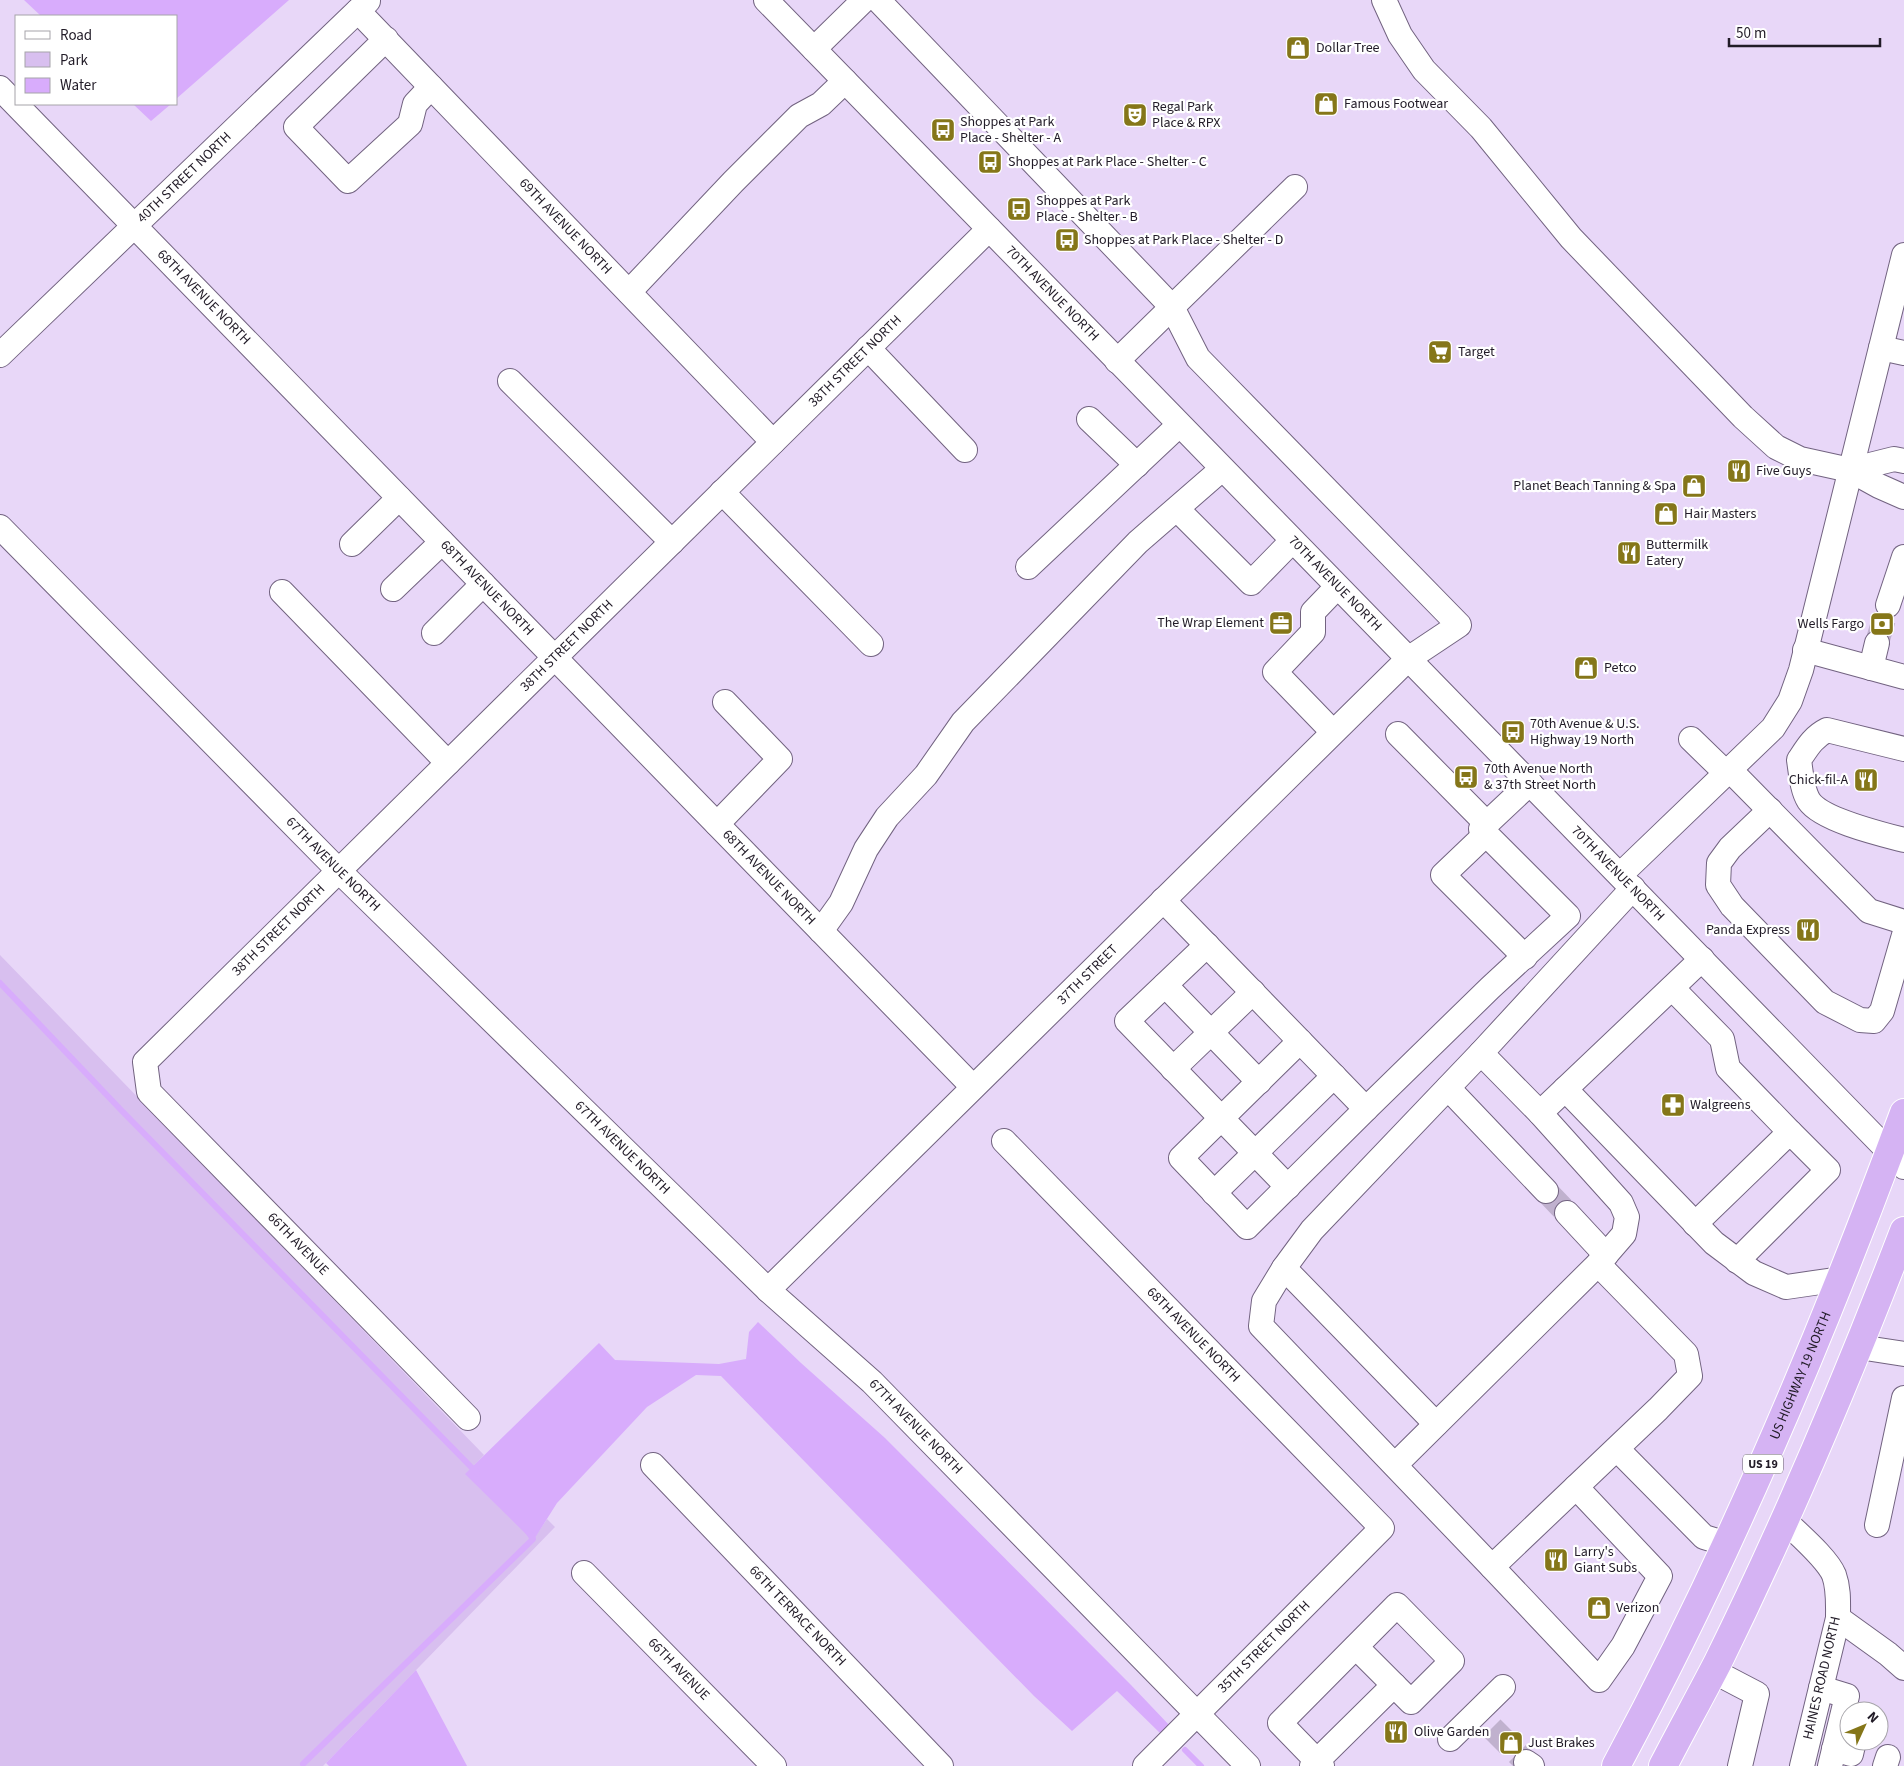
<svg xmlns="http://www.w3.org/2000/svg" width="1904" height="1766" viewBox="0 0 1904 1766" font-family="'Source Sans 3',sans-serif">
<rect width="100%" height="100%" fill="#e8d7f8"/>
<polygon fill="#d8bfef" points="0,955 484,1455 466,1474 533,1540 547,1519 555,1527 323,1766 0,1766"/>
<g fill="#d8acfc">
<polygon points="24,0 289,0 176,99 176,16 41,16"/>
<polygon points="133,104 171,104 151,121"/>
<polygon points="758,1322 801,1363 885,1438 1131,1685 1170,1726 1162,1735 1117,1691 1072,1731 1034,1696 721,1376 696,1375 647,1407 557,1503 533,1541 465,1474 599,1343 615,1360 719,1364 746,1359 749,1332"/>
<polygon points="416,1670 467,1766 329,1766 326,1763"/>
</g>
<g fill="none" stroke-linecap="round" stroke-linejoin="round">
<g stroke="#d8acfc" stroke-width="6">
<polyline points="0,983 122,1111 477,1473"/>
<polyline points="1185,1750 1201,1766"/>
<polyline points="303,1764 533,1539 529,1533"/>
</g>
<g stroke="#c0b1ce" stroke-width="24" stroke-dasharray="24 12" stroke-linecap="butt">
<polyline points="1877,643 1888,605"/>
<polyline points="1546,1191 1567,1213"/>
<polyline points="1492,1728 1526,1762"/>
</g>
<defs>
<g id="minor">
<path id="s1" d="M766,0L1904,1167"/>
<polyline points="1384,0 1400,35 1424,70 1481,128 1571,238 1743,417 1776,447 1800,459 1850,470 1879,486 1904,497"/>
<path id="s2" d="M358,11L773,442"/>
<polyline points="386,39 296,127 348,181 410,124 415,104 431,87"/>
<polyline points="814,49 864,0"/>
<path id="s3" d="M0,88L973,1087"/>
<polyline points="629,292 733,182 799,116 821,104 845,81"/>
<polyline points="868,348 965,450"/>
<polyline points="1881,348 1904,353"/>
<path id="s4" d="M0,355L368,1"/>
<polyline points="1117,361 1295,187"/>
<polyline points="510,381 672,542"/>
<polyline points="1089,419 1137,465"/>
<polyline points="1850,470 1894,459 1904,461"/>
<polyline points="722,492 871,644"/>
<polyline points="1177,509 1251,583 1292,541"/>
<path id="s5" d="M0,527L339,871L768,1290L872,1382L1248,1766"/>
<polyline points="352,544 399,498"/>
<polyline points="1028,567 1179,425"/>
<polyline points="393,589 442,542"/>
<polyline points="282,592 448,763"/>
<polyline points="1888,605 1904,557"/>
<polyline points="434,633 483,584"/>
<polyline points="1805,650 1904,677"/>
<polyline points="1871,668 1877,643"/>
<polyline points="1333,732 1275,672 1313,632 1313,612 1337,587"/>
<polyline points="1398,734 1487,824"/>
<polyline points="1691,739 1726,773"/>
<path d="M1904,749L1827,730C1813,737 1807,748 1799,760C1801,773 1802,790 1809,801C1822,820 1881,834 1904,840"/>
<polyline points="1730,770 1869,911 1904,922"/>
<polyline points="1770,810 1730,848 1719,863 1718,885 1732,906 1825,1002 1860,1020 1874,1021 1882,1011 1904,935"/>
<polyline points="717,824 780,759 725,702"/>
<polyline points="1486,834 1443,875 1525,957"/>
<polyline points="1620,875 1773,728 1790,701 1801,670 1904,255"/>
<polyline points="1633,888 1481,1053 1312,1230 1284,1268 1264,1301 1261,1326 1492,1567 1658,1409 1690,1376 1686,1354 1598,1264 1624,1234 1627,1217 1621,1203 1540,1113 1702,959"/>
<polyline points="1163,900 1366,1109 1490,988 1568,916 1481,829 1530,783"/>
<polyline points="821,931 841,903 866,849 887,817 926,775 963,722 1138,542 1222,469"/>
<polyline points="1207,945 1127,1021 1288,1187"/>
<polyline points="1165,985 1259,1082"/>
<polyline points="1672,988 1722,1039 1728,1068 1790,1132"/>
<polyline points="1300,1041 1181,1158 1247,1227 1366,1109"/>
<polyline points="1481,1053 1540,1113"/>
<polyline points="1173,1069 1253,992"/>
<polyline points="1448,1088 1546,1191"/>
<polyline points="1565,1089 1714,1243 1754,1273 1786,1287 1841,1279"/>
<path id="s6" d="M1004,1141L1382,1528L1145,1766"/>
<polyline points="1214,1193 1334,1076"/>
<polyline points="1567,1213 1606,1255"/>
<polyline points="1695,1224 1790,1132 1828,1170 1737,1261"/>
<polyline points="1284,1268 1436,1424"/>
<path id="s7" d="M768,1290L1408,659L1459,625L1198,358L1172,307L878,0"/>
<polyline points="1859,1347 1904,1354"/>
<path id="s8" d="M468,1418L149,1092L145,1062L989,229"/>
<polyline points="1617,1449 1704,1537 1727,1544"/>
<path id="s9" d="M653,1465L941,1766"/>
<polyline points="1395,1465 1598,1264"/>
<path d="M1784,1520C1797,1533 1827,1558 1834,1575C1839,1589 1838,1603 1838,1618L1802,1766"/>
<polyline points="1877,1525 1904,1398"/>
<polyline points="1492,1567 1599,1680 1623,1646 1660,1576 1576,1487"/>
<path id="s10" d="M584,1573L774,1766"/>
<polyline points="1838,1618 1888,1654 1904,1668"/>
<polyline points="1356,1647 1394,1685"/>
<polyline points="1713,1671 1757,1694 1740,1766"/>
<polyline points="1821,1688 1847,1696 1830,1766"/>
<polyline points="1450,1739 1503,1687"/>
<polyline points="1834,1749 1851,1754 1854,1741"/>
<polyline points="1526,1762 1532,1766"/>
<polyline points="1312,1766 1317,1761 1394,1685 1411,1702 1452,1661 1397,1605 1280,1723 1317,1761 1322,1766"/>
<polyline points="1885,1766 1888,1757"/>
</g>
<g id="highway">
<path id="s11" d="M1616,1766C1729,1556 1822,1336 1904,1113"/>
<path d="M1663,1766C1681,1731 1700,1697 1718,1662C1787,1522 1848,1377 1904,1231"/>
</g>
</defs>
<use href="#minor" stroke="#726380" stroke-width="26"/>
<use href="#highway" stroke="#fff" stroke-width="30"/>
<use href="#minor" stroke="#fff" stroke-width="24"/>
<use href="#highway" stroke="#d5b3f3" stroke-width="28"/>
</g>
<defs>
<symbol id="shop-square" viewBox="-11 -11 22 22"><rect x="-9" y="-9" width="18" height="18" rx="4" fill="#857619" stroke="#fff"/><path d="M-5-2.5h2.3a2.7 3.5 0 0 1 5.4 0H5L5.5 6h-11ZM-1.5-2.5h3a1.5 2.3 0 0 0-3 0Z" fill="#fff"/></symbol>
<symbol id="theatre-square" viewBox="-11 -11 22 22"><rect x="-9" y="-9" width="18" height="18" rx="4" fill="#857619" stroke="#fff"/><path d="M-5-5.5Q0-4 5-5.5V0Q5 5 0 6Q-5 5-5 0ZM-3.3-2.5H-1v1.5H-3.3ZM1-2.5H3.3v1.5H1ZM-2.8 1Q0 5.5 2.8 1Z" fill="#fff"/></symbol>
<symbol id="bus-square" viewBox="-11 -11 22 22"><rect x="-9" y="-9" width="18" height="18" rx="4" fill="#857619" stroke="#fff"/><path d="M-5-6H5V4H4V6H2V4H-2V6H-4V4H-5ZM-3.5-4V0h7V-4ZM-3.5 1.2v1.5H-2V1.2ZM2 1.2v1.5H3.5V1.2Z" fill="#fff"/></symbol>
<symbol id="supermarket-square" viewBox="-11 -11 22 22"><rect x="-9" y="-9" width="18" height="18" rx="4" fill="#857619" stroke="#fff"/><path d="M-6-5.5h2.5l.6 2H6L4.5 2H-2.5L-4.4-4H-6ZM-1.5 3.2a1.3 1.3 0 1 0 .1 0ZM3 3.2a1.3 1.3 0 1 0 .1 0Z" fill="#fff"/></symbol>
<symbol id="restaurant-square" viewBox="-11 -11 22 22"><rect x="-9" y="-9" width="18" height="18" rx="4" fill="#857619" stroke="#fff"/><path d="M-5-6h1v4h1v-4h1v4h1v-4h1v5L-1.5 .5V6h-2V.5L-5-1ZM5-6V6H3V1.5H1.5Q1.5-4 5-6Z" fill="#fff"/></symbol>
<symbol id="office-square" viewBox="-11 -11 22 22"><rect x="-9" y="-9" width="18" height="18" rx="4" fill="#857619" stroke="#fff"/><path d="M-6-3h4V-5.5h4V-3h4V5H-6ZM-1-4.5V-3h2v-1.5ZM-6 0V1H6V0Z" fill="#fff"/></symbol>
<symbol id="bank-square" viewBox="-11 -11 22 22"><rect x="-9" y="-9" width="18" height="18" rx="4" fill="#857619" stroke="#fff"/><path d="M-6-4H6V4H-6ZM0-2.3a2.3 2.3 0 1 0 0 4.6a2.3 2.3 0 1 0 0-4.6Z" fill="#fff"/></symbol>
<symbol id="pharmacy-square" viewBox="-11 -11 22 22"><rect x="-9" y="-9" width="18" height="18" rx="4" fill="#857619" stroke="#fff"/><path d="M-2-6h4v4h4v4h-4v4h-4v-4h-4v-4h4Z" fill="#fff"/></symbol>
</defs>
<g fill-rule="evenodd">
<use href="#shop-square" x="1284" y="34" width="28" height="28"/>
<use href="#shop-square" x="1312" y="90" width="28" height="28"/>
<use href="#theatre-square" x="1121" y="101" width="28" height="28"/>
<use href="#bus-square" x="929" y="116" width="28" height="28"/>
<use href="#bus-square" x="976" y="148" width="28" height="28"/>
<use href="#bus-square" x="1005" y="195" width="28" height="28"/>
<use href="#bus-square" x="1053" y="226" width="28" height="28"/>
<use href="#supermarket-square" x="1426" y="338" width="28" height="28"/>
<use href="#restaurant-square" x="1725" y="457" width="28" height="28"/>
<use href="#shop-square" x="1680" y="472" width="28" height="28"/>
<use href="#shop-square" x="1652" y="500" width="28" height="28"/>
<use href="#restaurant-square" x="1615" y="539" width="28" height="28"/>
<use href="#office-square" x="1267" y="609" width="28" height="28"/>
<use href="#bank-square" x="1868" y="610" width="28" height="28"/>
<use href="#shop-square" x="1572" y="654" width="28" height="28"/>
<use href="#bus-square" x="1499" y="718" width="28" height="28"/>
<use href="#bus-square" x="1452" y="763" width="28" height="28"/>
<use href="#restaurant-square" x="1852" y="766" width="28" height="28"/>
<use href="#restaurant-square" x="1794" y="916" width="28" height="28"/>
<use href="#pharmacy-square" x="1659" y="1091" width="28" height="28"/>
<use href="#restaurant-square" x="1542" y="1546" width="28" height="28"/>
<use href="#shop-square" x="1585" y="1594" width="28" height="28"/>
<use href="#restaurant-square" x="1382" y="1718" width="28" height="28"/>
<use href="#shop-square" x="1497" y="1729" width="28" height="28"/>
</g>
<g text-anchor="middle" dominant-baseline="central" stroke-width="4.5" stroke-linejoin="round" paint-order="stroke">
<rect fill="#fff" stroke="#645f68" stroke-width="1" x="1743" y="1454.5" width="40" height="19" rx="4"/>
<g font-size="12" font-weight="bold" fill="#211b27">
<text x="1763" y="1464">US 19</text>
</g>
<g font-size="14" fill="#211b27" stroke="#fff" text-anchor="start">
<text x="1316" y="48">Dollar Tree</text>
<text x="1344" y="104">Famous Footwear</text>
<text x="1152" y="107">Regal Park<tspan x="1152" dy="16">Place &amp; RPX</tspan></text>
<text x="960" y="122">Shoppes at Park<tspan x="960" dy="16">Place - Shelter - A</tspan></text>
<text x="1008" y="162">Shoppes at Park Place - Shelter - C</text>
<text x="1036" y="201">Shoppes at Park<tspan x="1036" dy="16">Place - Shelter - B</tspan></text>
<text x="1084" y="240">Shoppes at Park Place - Shelter - D</text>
<text x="1458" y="352">Target</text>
<text x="1756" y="471">Five Guys</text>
<text x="1676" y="486" text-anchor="end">Planet Beach Tanning &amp; Spa</text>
<text x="1684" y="514">Hair Masters</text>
<text x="1646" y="545">Buttermilk<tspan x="1646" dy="16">Eatery</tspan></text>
<text x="1264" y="623" text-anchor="end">The Wrap Element</text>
<text x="1864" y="624" text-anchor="end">Wells Fargo</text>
<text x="1604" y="668">Petco</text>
<text x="1530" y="724">70th Avenue &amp; U.S.<tspan x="1530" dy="16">Highway 19 North</tspan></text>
<text x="1484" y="769">70th Avenue North<tspan x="1484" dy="16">&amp; 37th Street North</tspan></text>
<text x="1848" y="780" text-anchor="end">Chick-fil-A</text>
<text x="1790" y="930" text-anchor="end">Panda Express</text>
<text x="1690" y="1105">Walgreens</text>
<text x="1574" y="1552">Larry's<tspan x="1574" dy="16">Giant Subs</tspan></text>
<text x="1616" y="1608">Verizon</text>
<text x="1414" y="1732">Olive Garden</text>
<text x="1528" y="1743">Just Brakes</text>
</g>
<g font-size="14" fill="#211b27" stroke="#fff">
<text stroke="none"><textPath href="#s4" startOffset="256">40TH STREET NORTH</textPath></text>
<text stroke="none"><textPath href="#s2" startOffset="299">69TH AVENUE NORTH</textPath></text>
<text stroke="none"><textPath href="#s1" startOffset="410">70TH AVENUE NORTH</textPath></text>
<text stroke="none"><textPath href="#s3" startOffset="292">68TH AVENUE NORTH</textPath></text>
<text stroke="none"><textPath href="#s8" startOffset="1484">38TH STREET NORTH</textPath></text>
<text stroke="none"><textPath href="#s1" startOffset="815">70TH AVENUE NORTH</textPath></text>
<text stroke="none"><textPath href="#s3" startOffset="698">68TH AVENUE NORTH</textPath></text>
<text stroke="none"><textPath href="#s8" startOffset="1079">38TH STREET NORTH</textPath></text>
<text stroke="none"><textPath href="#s5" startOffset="474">67TH AVENUE NORTH</textPath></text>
<text stroke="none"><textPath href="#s1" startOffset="1220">70TH AVENUE NORTH</textPath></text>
<text stroke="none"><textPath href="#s3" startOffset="1102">68TH AVENUE NORTH</textPath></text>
<text stroke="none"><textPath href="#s8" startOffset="674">38TH STREET NORTH</textPath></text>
<text stroke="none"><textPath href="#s7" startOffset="449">37TH STREET</textPath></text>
<text stroke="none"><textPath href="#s5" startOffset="879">67TH AVENUE NORTH</textPath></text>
<text transform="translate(298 1244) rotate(46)">66TH AVENUE</text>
<text stroke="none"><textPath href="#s6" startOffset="271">68TH AVENUE NORTH</textPath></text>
<text stroke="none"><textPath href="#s11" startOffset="432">US HIGHWAY 19 NORTH</textPath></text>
<text stroke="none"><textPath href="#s5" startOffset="1284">67TH AVENUE NORTH</textPath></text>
<text stroke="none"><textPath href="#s9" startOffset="209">66TH TERRACE NORTH</textPath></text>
<text transform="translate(1264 1647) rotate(-45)">35TH STREET NORTH</text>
<text stroke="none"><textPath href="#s10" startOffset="135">66TH AVENUE</textPath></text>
<text transform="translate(1822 1678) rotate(-77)">HAINES ROAD NORTH</text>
</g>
</g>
<rect x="15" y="15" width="162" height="90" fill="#ffffff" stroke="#a6a4a9"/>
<rect x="25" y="31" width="25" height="8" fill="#ffffff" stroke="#a6a4a9"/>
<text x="60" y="40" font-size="15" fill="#211b27">Road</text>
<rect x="25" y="52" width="25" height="15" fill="#d8bfef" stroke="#a6a4a9"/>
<text x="60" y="65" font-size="15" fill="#211b27">Park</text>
<rect x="25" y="78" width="25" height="15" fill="#d8acfc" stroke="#a6a4a9"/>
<text x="60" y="90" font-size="15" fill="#211b27">Water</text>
<g transform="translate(1864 1726) rotate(46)"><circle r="24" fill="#ffffff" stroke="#a6a4a9"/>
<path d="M0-4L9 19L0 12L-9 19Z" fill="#857619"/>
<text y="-8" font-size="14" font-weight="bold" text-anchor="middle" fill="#211b27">N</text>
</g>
<path d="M1729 38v8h151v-8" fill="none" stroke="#211b27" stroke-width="2.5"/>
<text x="1736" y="38" font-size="15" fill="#211b27" stroke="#ffffff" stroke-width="4" paint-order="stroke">50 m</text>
</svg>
